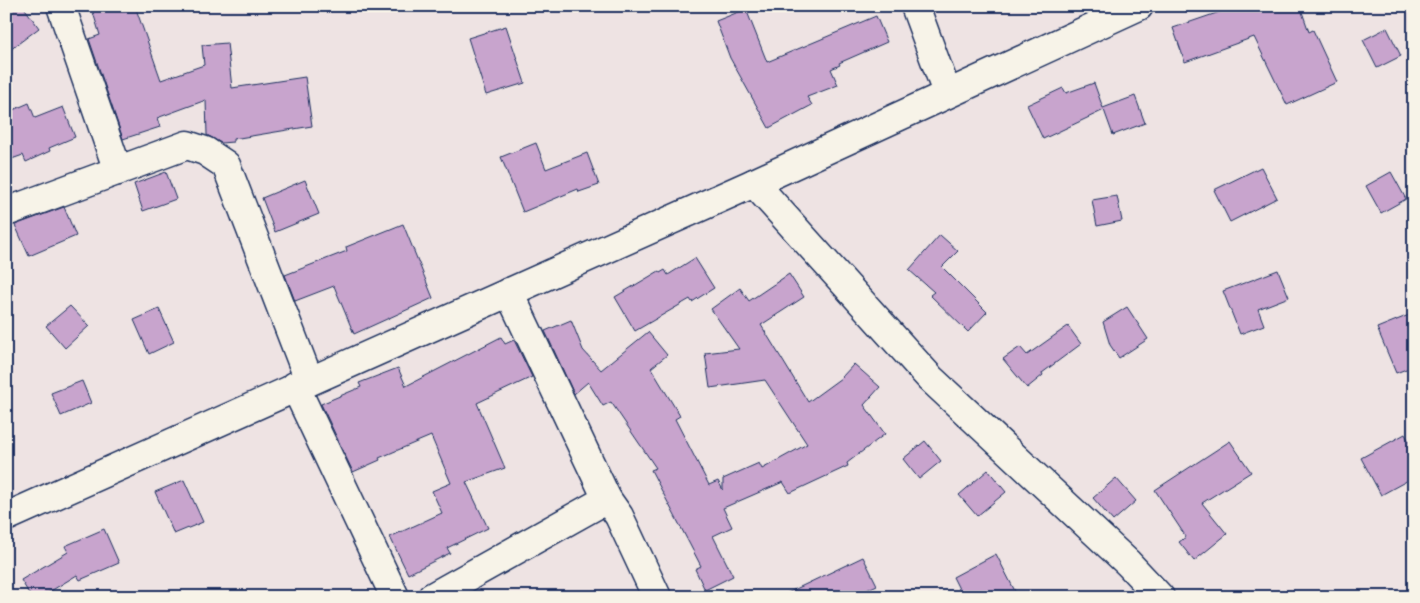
<svg xmlns="http://www.w3.org/2000/svg" width="1420" height="603" viewBox="0 0 1420 603" font-family="Mali,sans-serif">
<rect width="100%" height="100%" fill="#eee3e3"/>
<filter id="ink" filterUnits="userSpaceOnUse"><feTurbulence type="fractalNoise" baseFrequency=".02" numOctaves="2"/><feDisplacementMap in="SourceGraphic" scale="10" xChannelSelector="R" yChannelSelector="G"/><feConvolveMatrix kernelMatrix="1 2 1 2 8 2 1 2 1" color-interpolation-filters="sRGB"/></filter>
<g filter="url(#ink)">
<g fill="#c8a4cd" stroke="#1b2f5e">
<polygon points="6,6 23,6 39,28 6,53"/>
<polygon points="91,6 135,6 161,80 204,65 202,45 227,43 232,88 305,77 312,126 233,139 233,142 221,143 207,135 206,100 157,118 160,127 123,139 89,39 100,35"/>
<polygon points="1237,6 1300,6 1309,32 1313,30 1337,82 1287,105 1254,37 1185,62 1173,28"/>
<polygon points="746,9 767,62 876,16 887,42 839,63 840,65 831,69 838,85 807,97 812,105 769,128 730,58 716,21"/>
<polygon points="506,26 525,83 486,95 468,38"/>
<polygon points="1387,28 1401,56 1377,68 1363,40"/>
<polygon points="1094,83 1103,108 1135,96 1145,123 1113,135 1104,110 1043,139 1027,105 1063,88 1066,93"/>
<polygon points="29,103 35,118 63,107 75,137 49,148 50,151 26,162 23,155 6,161 6,113"/>
<polygon points="536,143 546,169 587,153 599,185 579,192 578,189 523,212 501,157"/>
<polygon points="1261,167 1277,198 1230,222 1214,190"/>
<polygon points="166,172 176,199 143,211 134,184"/>
<polygon points="1391,172 1406,199 1381,213 1366,186"/>
<polygon points="305,180 319,214 275,232 262,198"/>
<polygon points="1117,196 1122,221 1097,226 1092,200"/>
<polygon points="64,207 76,236 29,256 15,225"/>
<polygon points="403,224 433,298 354,334 334,286 295,301 285,275 347,251 346,247"/>
<polygon points="940,235 958,251 942,267 987,312 968,332 930,295 934,292 909,270"/>
<polygon points="695,258 714,288 692,302 690,299 635,331 615,297 659,271 660,273 665,270 668,275"/>
<polygon points="1278,270 1289,297 1258,309 1264,325 1240,334 1223,291"/>
<polygon points="789,274 804,297 761,325 808,402 841,378 854,364 880,387 864,405 885,434 847,463 848,466 790,493 783,482 723,508 732,527 713,536 733,576 705,590 695,569 701,566 651,470 656,468 611,402 603,406 588,382 574,394 545,331 571,320 583,350 601,370 648,332 667,355 651,368 680,416 675,419 709,485 718,481 723,490 723,479 759,463 762,469 807,444 765,380 710,388 705,353 739,349 711,309 740,288 749,301"/>
<polygon points="70,306 89,326 65,348 46,326"/>
<polygon points="1127,307 1148,339 1119,358 1110,345 1103,322"/>
<polygon points="159,309 174,342 149,354 134,320"/>
<polygon points="1414,313 1414,366 1396,373 1377,328"/>
<polygon points="1068,326 1081,344 1042,373 1043,375 1027,388 1003,359 1020,347 1027,355"/>
<polygon points="501,337 505,344 514,340 532,377 477,403 505,468 466,482 488,528 447,548 450,553 408,574 390,537 442,513 432,491 451,483 431,436 379,458 380,460 353,472 321,404 361,387 359,383 398,368 406,386"/>
<polygon points="82,381 91,403 61,416 51,393"/>
<polygon points="1405,434 1414,451 1414,477 1381,495 1361,458"/>
<polygon points="925,441 941,461 919,479 903,459"/>
<polygon points="1230,441 1251,472 1202,503 1227,534 1194,561 1179,542 1186,537 1155,490"/>
<polygon points="988,470 1006,492 977,516 959,495"/>
<polygon points="1116,478 1136,501 1113,521 1093,498"/>
<polygon points="184,480 203,522 174,534 155,492"/>
<polygon points="104,529 119,563 80,580 77,575 41,597 31,597 21,580 68,552 65,546"/>
<polygon points="996,554 1018,597 963,597 953,577"/>
<polygon points="863,557 877,585 852,597 779,597"/>
</g>
<g fill="none" stroke-linecap="round" stroke-linejoin="round">
<defs>
<g id="minor">
<polyline points="61,6 118,171"/>
<polyline points="915,6 947,93"/>
<polyline points="754,183 930,378 1128,563 1160,597"/>
<polyline points="6,212 187,145 205,151 226,165 309,380"/>
<polyline points="295,386 395,597"/>
<polyline points="607,499 619,516 657,597"/>
<polyline points="6,517 754,183 1139,6"/>
<polyline points="432,597 607,499 509,292"/>
</g>
</defs>
<use href="#minor" stroke="#1b2f5e" stroke-width="31"/>
<use href="#minor" stroke="#f7f3e8" stroke-width="28"/>
</g>
</g>
<rect width="1420" height="603" fill="none" stroke="#f7f3e8" stroke-width="25"/>
<rect x="12" y="12" width="1395" height="578" fill="none" stroke="#1b2f5e" stroke-width="2" filter="url(#ink)"/>
</svg>
